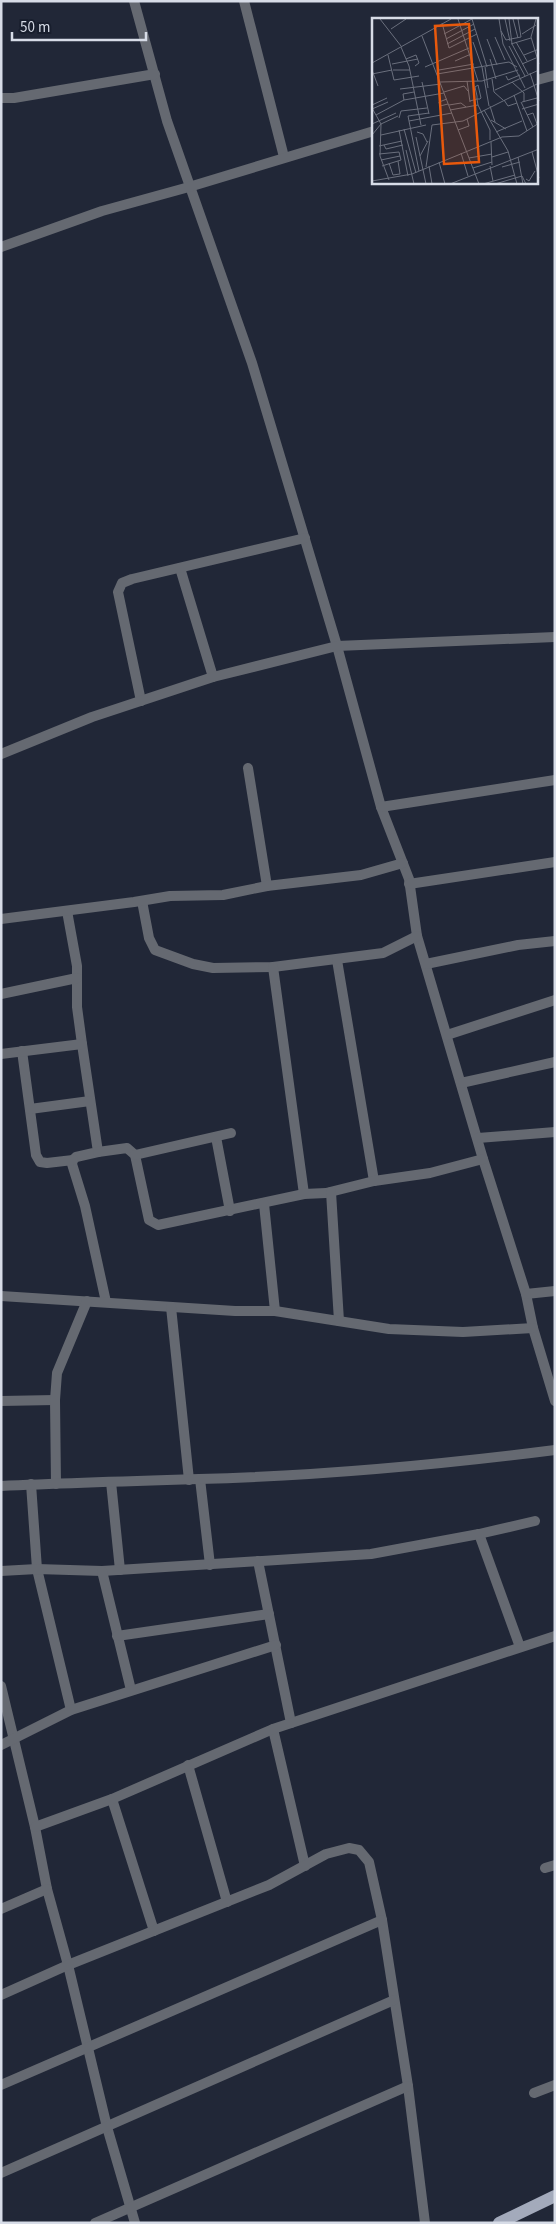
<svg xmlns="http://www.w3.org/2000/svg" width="556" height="2224" viewBox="0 0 556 2224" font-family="'Source Sans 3',sans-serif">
<rect width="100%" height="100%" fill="#212737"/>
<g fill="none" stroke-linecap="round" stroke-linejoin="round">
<g stroke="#656971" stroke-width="10">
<polyline points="545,1868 555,1865"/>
<polyline points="534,2093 555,2085"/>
</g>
<g stroke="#656971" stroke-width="10">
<polyline points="134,1 167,121 252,363 337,646 381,807 409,879 417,936 483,1159 526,1294 533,1328 555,1401"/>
<polyline points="244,1 284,157"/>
<polyline points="537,80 555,75"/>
<polyline points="1,98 14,98 155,74"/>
<polyline points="1,247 102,211 189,187 374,131"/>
<polyline points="180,568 213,677"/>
<polyline points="141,701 118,592 122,583 132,579 305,538"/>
<polyline points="1,754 92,717 213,677 337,646 555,637"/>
<polyline points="248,768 267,886"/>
<polyline points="381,807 555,780"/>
<polyline points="409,884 555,862"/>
<polyline points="142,901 149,938 155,950 193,964 213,968 273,967 383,953 417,936"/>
<polyline points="67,911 77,966 77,1007 82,1044 98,1152 76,1157 73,1160 72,1164 85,1206 106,1302"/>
<polyline points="1,919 134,902 170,896 223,895 267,886 361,875 403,863"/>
<polyline points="337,960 374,1181"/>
<polyline points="426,964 518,945 555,941"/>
<polyline points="273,967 304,1194"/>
<polyline points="1,994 77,978"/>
<polyline points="447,1035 555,1000"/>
<polyline points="22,1051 36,1155 40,1162 47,1163 73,1160"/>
<polyline points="1,1054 82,1044"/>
<polyline points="461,1083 555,1062"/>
<polyline points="30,1109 90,1101"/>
<polyline points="216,1137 230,1211"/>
<polyline points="478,1138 555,1132"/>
<polyline points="98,1152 127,1148 135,1155 149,1220 158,1225 304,1194 326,1193 374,1181 430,1173 483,1159"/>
<polyline points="135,1155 231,1133"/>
<polyline points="331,1192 339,1321"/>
<polyline points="264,1204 275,1311"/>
<polyline points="526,1294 555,1291"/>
<polyline points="1,1296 235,1311 275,1311 389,1329 463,1332 533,1328"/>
<polyline points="171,1307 189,1480"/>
<polyline points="1,1401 55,1400"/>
<polyline points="200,1479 210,1565"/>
<polyline points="111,1482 120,1570"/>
<polyline points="31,1484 37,1569 71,1710"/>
<polyline points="56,1484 55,1400 57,1373 87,1301"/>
<path d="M1,1486C67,1483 133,1481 199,1479C318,1476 437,1465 555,1450"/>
<polyline points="479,1534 520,1647"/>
<polyline points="258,1561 291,1723"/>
<polyline points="1,1571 37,1569 102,1571 371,1554 479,1534 535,1521"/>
<polyline points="102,1571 131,1690"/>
<polyline points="117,1636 269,1614"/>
<polyline points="1,1686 35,1827 47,1889 68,1965 107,2127 135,2223"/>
<polyline points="273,1729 305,1866"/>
<polyline points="1,1745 71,1710 276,1645"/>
<polyline points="188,1765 227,1902"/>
<polyline points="112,1799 154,1931"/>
<polyline points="35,1827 112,1799 273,1729 555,1636"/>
<polyline points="1,1909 47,1889"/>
<polyline points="1,1995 68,1965 269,1885 326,1854 349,1848 359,1850 369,1862 382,1920 408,2086 425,2223"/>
<polyline points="1,2085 382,1920"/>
<polyline points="1,2173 394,2000"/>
<polyline points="95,2223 408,2086"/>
</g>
<polyline stroke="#a3aabb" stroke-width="12" points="499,2223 555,2196"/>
</g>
<g transform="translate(372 18)">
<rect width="166" height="166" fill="#212737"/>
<path fill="none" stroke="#6a6f7d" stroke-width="1" d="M8,1L29,28M86,1L106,63M100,1L115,49M127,1L131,26L153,70M133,1L138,23M137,1L140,26L156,56M141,1L146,20M164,1L159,19L167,46M70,5L77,30L105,16M19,11L34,1M129,13L134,22L149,19L146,1M72,16L100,1M150,16L164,7M50,18L107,166M123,19L133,42M74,21L102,6M115,21L125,47M101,24L110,49L117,88M144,24L155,43M75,26L103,11M139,26L159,20M137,28L153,58M29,29L37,48L49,107M16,37L22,62L47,58M152,37L167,31M34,41L44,37L47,45L43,48M118,41L124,61M83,43L99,36M0,45L79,1M20,46L46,41M150,46L164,40M53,49L97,30M113,49L116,70M0,52L6,68M21,52H38M67,52L102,46M158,55L167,83M0,56L20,52M65,56L137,44L145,49M134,58L136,62L148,57M120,61L122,74L131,82M95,63L98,84M50,64L57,96M68,64L110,63L146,52M140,64L152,75V84M28,71L69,66M123,72L167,52M72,74L92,68L96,73M142,77L155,113M75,81L67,84L68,88L76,86M32,82L31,76L42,74M132,82L136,88L145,85M98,83L105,81H108L109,80L106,67L103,69L105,78V81L106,87M149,84L161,109M150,84L165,80M0,87L15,80M77,87L89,85L94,89M118,88L123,104M0,90L9,106L8,138L17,162M0,91L16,84M150,91L167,86M78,92L106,87L118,112V122M112,92L136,133L145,166M4,97L32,82L72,75M155,97L161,95L165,106M27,100L29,93L55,90M119,102L134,111M37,103L80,95M0,106L24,95M32,111L44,155M27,112L36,158M86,112L97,108L95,101M45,114L51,116L55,124M124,114L150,103M0,117L9,106L26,98M9,117L54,107M44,119L54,166M119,124L120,147M12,127L14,131L31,127M7,128L30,123M34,132L42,166M160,134L167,160M89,135L96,158M7,136L27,134L29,142L10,148M48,138L56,123M120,139L136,134M146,139L151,166M97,140L120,136M9,142L28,138M67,144L73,166M17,145L21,157L28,156L26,143M57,148L60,166M118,148L121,163M54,149L60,107L91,103L167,65M130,149L148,144M101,150L120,144M47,153L36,98L57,95M154,161L157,163L163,153M0,163L40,156L130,119L147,118L167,105M78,166L167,131M111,166L143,157M123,166L150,158L154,166"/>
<path fill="#e8590c" fill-opacity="0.15" stroke="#e8590c" stroke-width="2.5" d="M97,6L107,144L72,146L63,8Z"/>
<rect width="166" height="166" fill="none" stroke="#d7dce7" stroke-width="2.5"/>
</g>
<rect width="556" height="2224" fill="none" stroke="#d7dce7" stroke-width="5"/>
<path d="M12 32v8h134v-8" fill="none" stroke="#d7dce7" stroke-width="2.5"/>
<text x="20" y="32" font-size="15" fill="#d7dce7" stroke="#181e2d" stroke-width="4" paint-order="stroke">50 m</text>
</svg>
